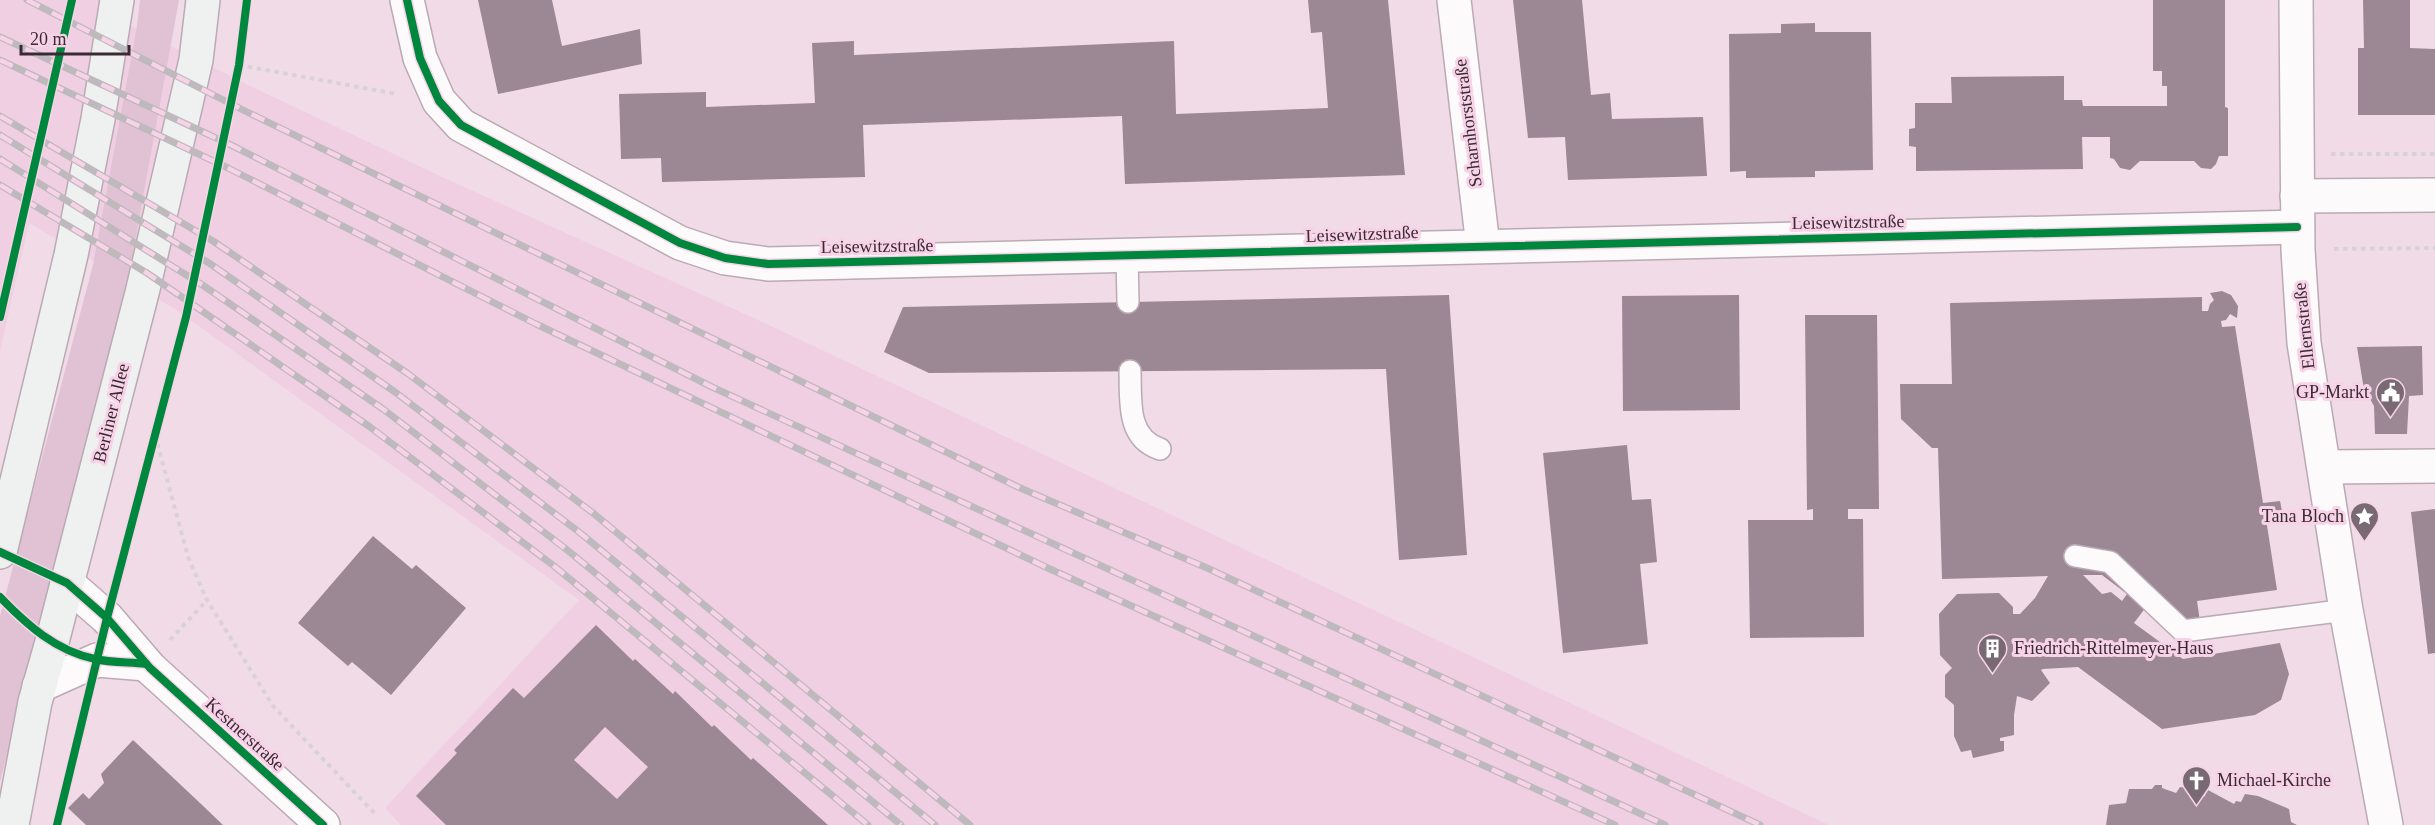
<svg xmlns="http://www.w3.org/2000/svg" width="2435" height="825" viewBox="0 0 2435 825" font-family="'Times New Roman',serif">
<rect width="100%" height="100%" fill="#f0dbe7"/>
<polygon fill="#f1cfe3" points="0,0 117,0 116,18 246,84 440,176 771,326 1829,825 401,825 385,808 579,600 175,309 29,223 0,351"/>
<polygon fill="#e1c2d4" points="140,0 179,0 127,285 0,782 0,616 93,265 137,26"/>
<g fill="#9b8894" fill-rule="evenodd">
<polygon points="478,0 552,0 562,46 640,29 642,64 498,94"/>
<polygon points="1308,0 1388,0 1405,175 1125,184 1122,116 863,125 865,177 662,182 661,158 621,159 619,94 706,92 706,107 815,103 812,43 854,41 854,55 1174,41 1176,114 1328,108 1322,32 1311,33"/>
<polygon points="1513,0 1582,0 1591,95 1610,93 1612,119 1703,117 1707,176 1568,180 1565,137 1528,138"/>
<polygon points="2153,0 2225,0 2225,107 2228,108 2228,156 2219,156 2216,164 2211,169 2201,168 2194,161 2140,161 2130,170 2120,168 2114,159 2110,158 2110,137 2082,137 2083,169 1916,171 1916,147 1909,146 1909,129 1915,128 1915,103 1952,103 1951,77 2064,76 2064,100 2082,100 2083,106 2167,106 2167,86 2162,86 2162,71 2153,71"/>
<polygon points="2363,0 2410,0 2410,48 2435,49 2435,115 2358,115 2358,48 2364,48"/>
<polygon points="1815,23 1815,32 1871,32 1873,170 1815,171 1815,177 1746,178 1746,171 1730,172 1729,34 1781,33 1781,24"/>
<path d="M2222,291L2231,295L2238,306L2237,318L2230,314L2226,320L2221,321L2222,327L2235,326L2263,503L2280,501L2283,516L2266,519L2277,590L2197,601L2202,635L2146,607L2134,623L2183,659L2280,643L2289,674L2281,700L2255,715L2162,729L2078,667L2043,669L2041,670L2050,683L2032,701L2017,696L2014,715V735L2000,738V741H2004V751L1973,758L1971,750L1961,752L1954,736V705L1945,697V675L1952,668L1940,655L1939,614L1957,594L1999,593L2013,607V614H2020L2035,598L2048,576L1942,579L1938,448H1932L1901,419L1900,384H1952L1950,303L2202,297V311H2208L2210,304L2214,300L2210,293ZM2083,575H2102L2127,594L2122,601L2111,592L2102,594Z"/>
<polygon points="1449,295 1467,555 1399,560 1386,369 929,373 884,352 903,307"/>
<polygon points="1739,295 1740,410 1623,411 1622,296"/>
<polygon points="1805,315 1877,315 1879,509 1848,509 1848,519 1863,519 1864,637 1750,638 1748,520 1813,520 1813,509 1807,510"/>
<polygon points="2422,346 2423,395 2409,396 2407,434 2375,434 2374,406 2369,397 2365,396 2357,347"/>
<polygon points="1627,445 1632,500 1651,499 1657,562 1640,564 1648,644 1563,653 1543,453"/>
<polygon points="2435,509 2435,653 2428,654 2411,512"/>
<polygon points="373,536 412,569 416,565 466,608 391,695 352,662 348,666 298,623"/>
<path d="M596,625L633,661L635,659L673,694L675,691L712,727L714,725L751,760L753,758L828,825H446L416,796L457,753L454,750L513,688L524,698ZM605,727L648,767L617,799L574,760Z"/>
<polygon points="133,740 200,803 223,825 86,825 68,808 83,793 89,799 104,783 101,774"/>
<polygon points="2155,785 2162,785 2162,788 2176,793 2180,787 2188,788 2188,791 2204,797 2208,790 2234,804 2236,801 2241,802 2245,794 2258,796 2289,809 2291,822 2297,825 2106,825 2109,805 2126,803 2129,789 2152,789"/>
</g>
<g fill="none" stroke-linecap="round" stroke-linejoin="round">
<defs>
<g id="service">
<polyline points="1127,256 1128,302"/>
<path d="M1130,371C1131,400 1126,438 1160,449"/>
<polyline points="2075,556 2110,562 2183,631 2346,610"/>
</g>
<g id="minor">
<polyline points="407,0 420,58 439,101 461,125 680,243 725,258 768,264 2297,227"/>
<polyline points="1454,0 1483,246"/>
<polyline points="2296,0 2298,250 2304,343 2346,610 2386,825"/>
<polyline points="2297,196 2435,195"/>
<polyline points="2325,467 2435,466"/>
<polyline points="67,583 107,618 150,668 323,825"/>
<polyline points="39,686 97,660 146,664"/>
</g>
<g id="secondary">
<polyline points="0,552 71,255 98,119 117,0"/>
<polyline points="12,825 35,702 52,642 143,289 196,60 203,0"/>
</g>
</defs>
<use href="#service" stroke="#baaab3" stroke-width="24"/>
<use href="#minor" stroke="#baaab3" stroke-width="36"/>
<use href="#secondary" stroke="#baaab3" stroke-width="36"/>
<g stroke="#d8d2d6" stroke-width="4" stroke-dasharray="4.5 4.5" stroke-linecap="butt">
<polyline points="239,65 397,94"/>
<polyline points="2331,154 2435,154"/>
<polyline points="2334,249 2435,248"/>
<polyline points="155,435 188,557 207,600 273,706 377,816"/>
<polyline points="170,640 207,600"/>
</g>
<use href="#service" stroke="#fdfafb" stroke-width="21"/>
<use href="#minor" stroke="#fdfafb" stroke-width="33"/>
<use href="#secondary" stroke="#eff1f1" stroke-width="33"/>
<defs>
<g id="rail">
<polyline points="27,0 241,109 1018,487 1207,568 1760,825"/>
<polyline points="0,37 233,146 712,387 1665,825"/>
<polyline points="0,60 228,168 536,324 1050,569 1615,825"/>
<polyline points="0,116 213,241 407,373 593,513 970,825"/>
<polyline points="0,135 209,263 395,392 579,532 935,825"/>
<polyline points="0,159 204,286 383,409 566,549 901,825"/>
<polyline points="0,185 147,273 370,427 554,566 868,825"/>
</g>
</defs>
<use href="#rail" stroke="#beb9bc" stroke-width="7"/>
<use href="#rail" stroke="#f8d3e8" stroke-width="4.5" stroke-dasharray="14" stroke-linecap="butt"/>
<defs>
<g id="cycleway">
<polyline points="407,0 420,58 439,101 461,125 680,243 725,258 768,264 2297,227"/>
<polyline points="0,317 72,0"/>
<polyline points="0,552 67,583 107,618 150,668 323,825"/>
<path d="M0,597C27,625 56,651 95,659C112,663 130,662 146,664"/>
<polyline points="57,825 107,618 186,317 239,65 247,0"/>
</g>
</defs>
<use href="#cycleway" stroke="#f8d3e8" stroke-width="11"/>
<use href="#cycleway" stroke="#00873e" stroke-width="8"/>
</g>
<defs>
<symbol id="civic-pin" viewBox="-11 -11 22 30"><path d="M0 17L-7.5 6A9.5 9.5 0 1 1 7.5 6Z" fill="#796972" stroke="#f8d3e8"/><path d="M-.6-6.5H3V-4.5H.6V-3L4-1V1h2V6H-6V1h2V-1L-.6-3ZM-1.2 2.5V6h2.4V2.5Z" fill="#fff"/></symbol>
<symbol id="sight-pin" viewBox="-11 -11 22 30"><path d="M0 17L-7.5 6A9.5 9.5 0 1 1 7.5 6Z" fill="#796972" stroke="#f8d3e8"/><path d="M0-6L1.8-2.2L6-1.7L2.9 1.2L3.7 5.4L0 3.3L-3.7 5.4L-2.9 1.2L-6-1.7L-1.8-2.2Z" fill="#fff"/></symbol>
<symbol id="building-pin" viewBox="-11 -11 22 30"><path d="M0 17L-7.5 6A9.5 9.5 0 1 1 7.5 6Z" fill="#796972" stroke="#f8d3e8"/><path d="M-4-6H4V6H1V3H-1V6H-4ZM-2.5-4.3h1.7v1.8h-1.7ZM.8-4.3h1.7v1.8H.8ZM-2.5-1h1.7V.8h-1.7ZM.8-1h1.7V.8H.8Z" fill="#fff"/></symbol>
<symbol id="church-pin" viewBox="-11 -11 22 30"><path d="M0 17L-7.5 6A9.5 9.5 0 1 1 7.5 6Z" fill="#796972" stroke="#f8d3e8"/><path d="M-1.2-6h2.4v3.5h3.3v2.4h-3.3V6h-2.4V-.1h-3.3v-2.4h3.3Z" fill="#fff"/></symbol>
</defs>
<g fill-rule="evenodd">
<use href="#civic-pin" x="2374" y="376" width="33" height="45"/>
<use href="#sight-pin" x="2348" y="500" width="33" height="45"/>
<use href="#building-pin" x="1976" y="632" width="33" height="45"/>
<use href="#church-pin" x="2180" y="764" width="33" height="45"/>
</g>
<g text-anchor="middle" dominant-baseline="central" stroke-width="6" stroke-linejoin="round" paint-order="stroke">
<g font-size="18" fill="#392b33" stroke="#f8d3e8">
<text transform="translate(1468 123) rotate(-97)">Scharnhorststraße</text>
<text transform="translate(1848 222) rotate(-1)">Leisewitzstraße</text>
<text transform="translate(1362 234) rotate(-2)">Leisewitzstraße</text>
<text transform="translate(877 246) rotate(-1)">Leisewitzstraße</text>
<text transform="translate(2304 326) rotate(-96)">Ellernstraße</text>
<text transform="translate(111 413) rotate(-76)">Berliner Allee</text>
<text transform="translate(245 734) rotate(42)">Kestnerstraße</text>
</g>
<g font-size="18" fill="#392b33" stroke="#f8d3e8" text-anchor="end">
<text x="2369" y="392">GP-Markt</text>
<text x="2344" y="516">Tana Bloch</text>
<text x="2014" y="648" text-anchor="start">Friedrich-Rittelmeyer-Haus</text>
<text x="2217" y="780" text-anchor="start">Michael-Kirche</text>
</g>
</g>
<path d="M21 45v9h108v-9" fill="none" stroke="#392b33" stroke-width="3"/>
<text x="30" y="45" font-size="18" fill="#392b33" stroke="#f8d3e8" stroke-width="4.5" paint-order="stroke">20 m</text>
</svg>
